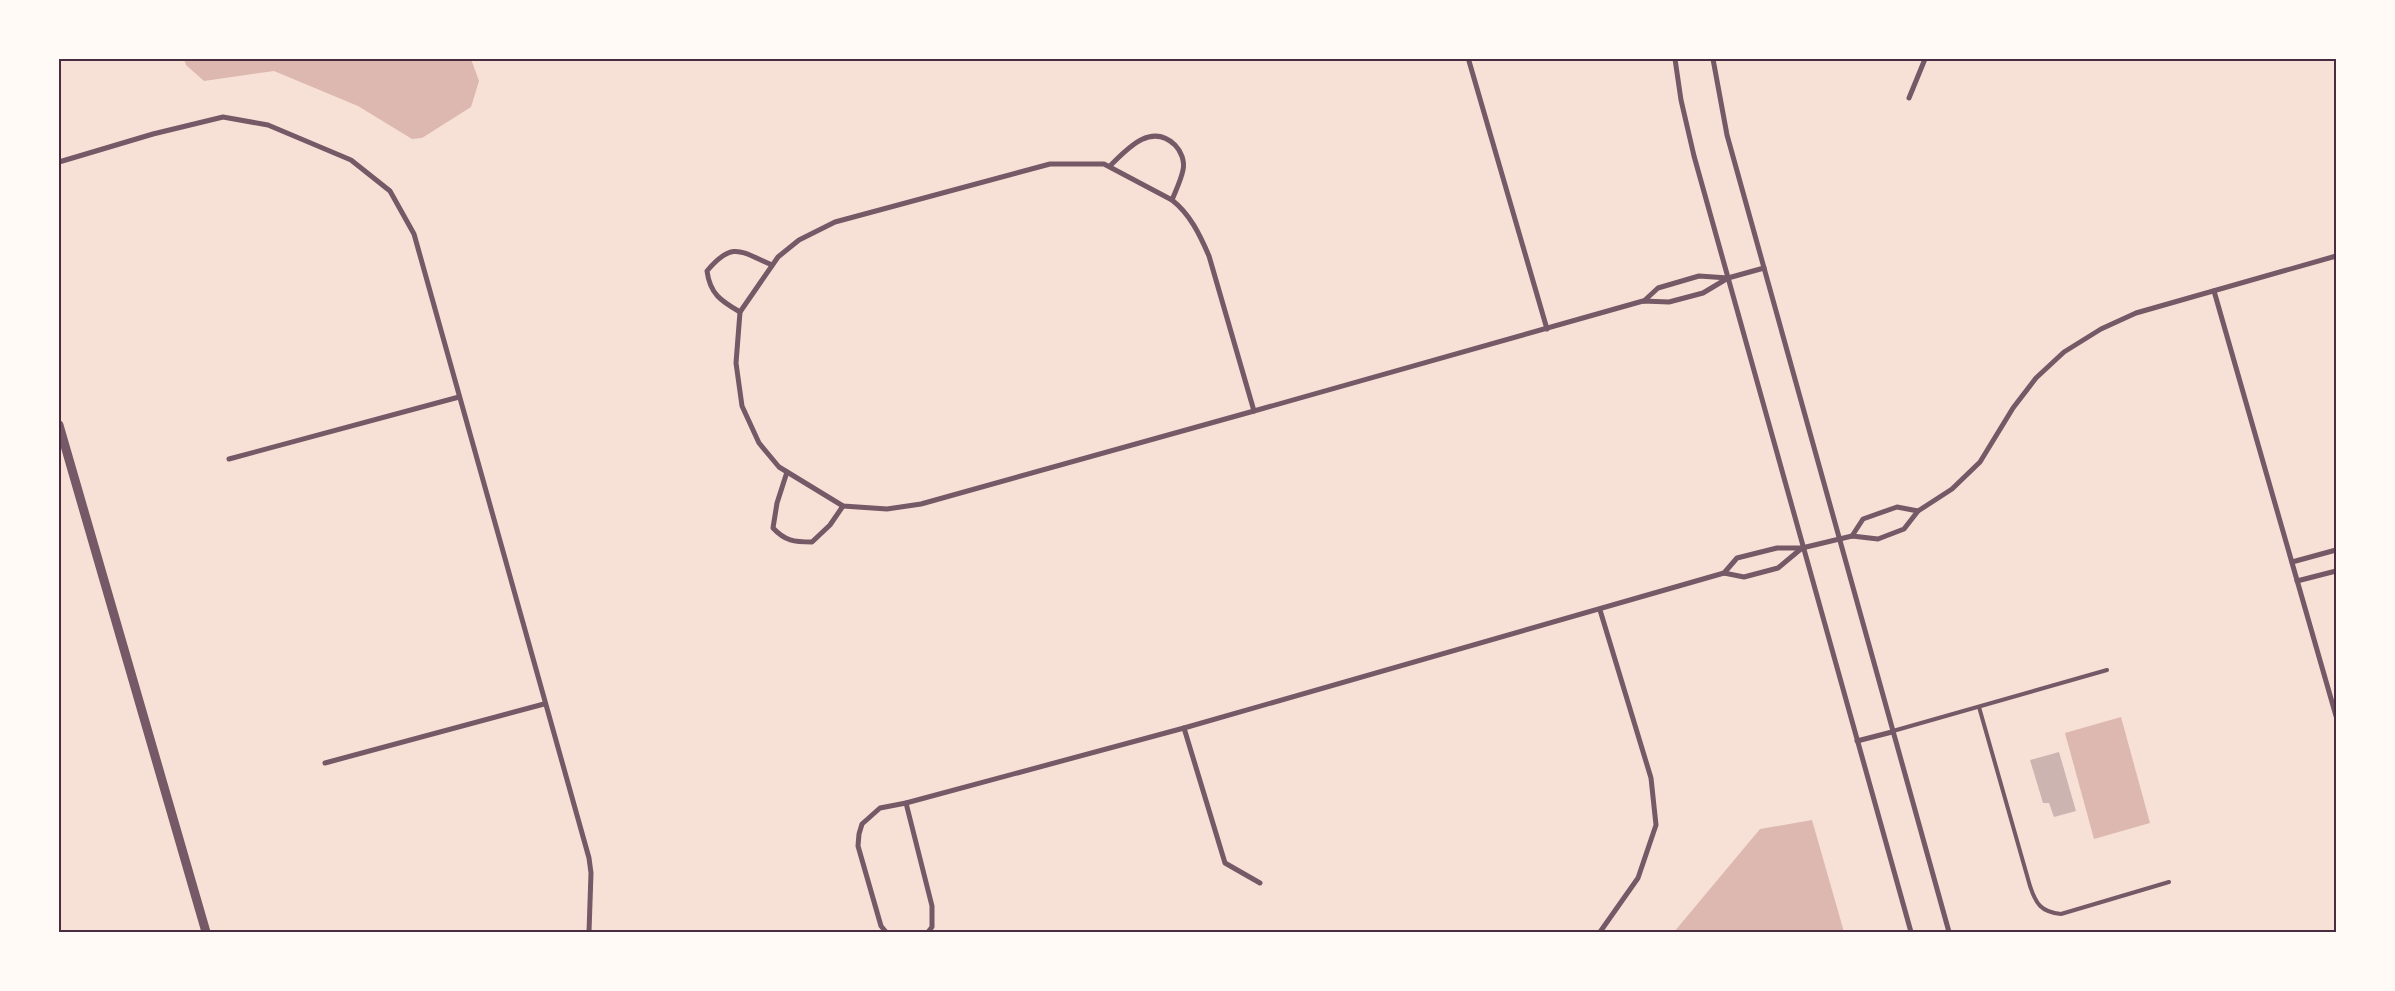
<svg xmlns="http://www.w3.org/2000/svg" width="2395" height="991" viewBox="0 0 2395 991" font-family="Literata,serif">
<rect width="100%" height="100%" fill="#f7e1d7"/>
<g fill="#dcb8b0">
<polygon points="184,59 471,59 479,81 471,107 422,138 412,139 358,106 274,71 204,81 186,65"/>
<polygon points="2121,717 2150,823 2094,839 2065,733"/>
<polygon points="1812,820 1844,932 1674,932 1760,829"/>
</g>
<polygon fill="#ccb4b1" points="2059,752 2076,811 2054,817 2049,803 2043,803 2030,760"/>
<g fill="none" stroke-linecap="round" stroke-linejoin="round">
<g stroke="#755966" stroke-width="4">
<path d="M1979,707L2030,886C2036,904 2041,912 2061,914L2169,882"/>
<polyline points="1893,731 2107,670"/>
</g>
<g stroke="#755966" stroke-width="5">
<polyline points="1675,59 1681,100 1694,156 1911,932"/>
<polyline points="1713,59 1727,135 1949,932"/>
<polyline points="1469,61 1547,329"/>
<polyline points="1909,98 1925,59"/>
<polyline points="59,162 153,134 223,117 268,125 351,160 390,191 414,234 589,858 591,873 589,932"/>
<path d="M1050,164H1104L1172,200C1190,214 1200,235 1209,256L1254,411L921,504L887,509L843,506L779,467L759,443L742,406L736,363L740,312L778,257L799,240L835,222Z"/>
<path d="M1110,166C1127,149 1151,122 1175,145C1181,151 1185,161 1183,170C1181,180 1176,190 1172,200"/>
<polyline points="2214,291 2336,716"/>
<polyline points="1644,301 1658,288 1699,276 1728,278"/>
<path d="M740,312C721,301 710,294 707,271C733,240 741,252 772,265"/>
<polyline points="1254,411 1643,301 1669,302 1703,293 1728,278 1764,268"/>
<polyline points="229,459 459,397"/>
<path d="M787,472L777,503L773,528C785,541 794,542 812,542L830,525L843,506"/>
<polyline points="1852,536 1863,519 1897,507 1918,511"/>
<polyline points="2292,562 2336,550"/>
<polyline points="1724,573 1737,558 1777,548 1802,548 1852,536 1878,539 1904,529 1918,511 1952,489 1980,462 2013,408 2036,378 2064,352 2101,329 2136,313 2336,256"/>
<polyline points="2297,581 2336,571"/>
<polyline points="1184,728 1225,863 1260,883"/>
<polyline points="1857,741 1892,732"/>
<polyline points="325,763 544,704"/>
<polyline points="906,803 932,906 932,927 928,932"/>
<polyline points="886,932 881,926 858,846 859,834 862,824 880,808 906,803 1184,728 1724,573 1744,577 1778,568 1802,548"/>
<polyline points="1600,932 1638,878 1656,825 1651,778 1600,610"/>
</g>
<polyline stroke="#755966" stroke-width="9" points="59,425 206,932"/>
</g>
<rect width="2395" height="991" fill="none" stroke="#fffaf5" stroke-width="120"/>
<rect x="60" y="60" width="2275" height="871" fill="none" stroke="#4a2c40" stroke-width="2"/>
</svg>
